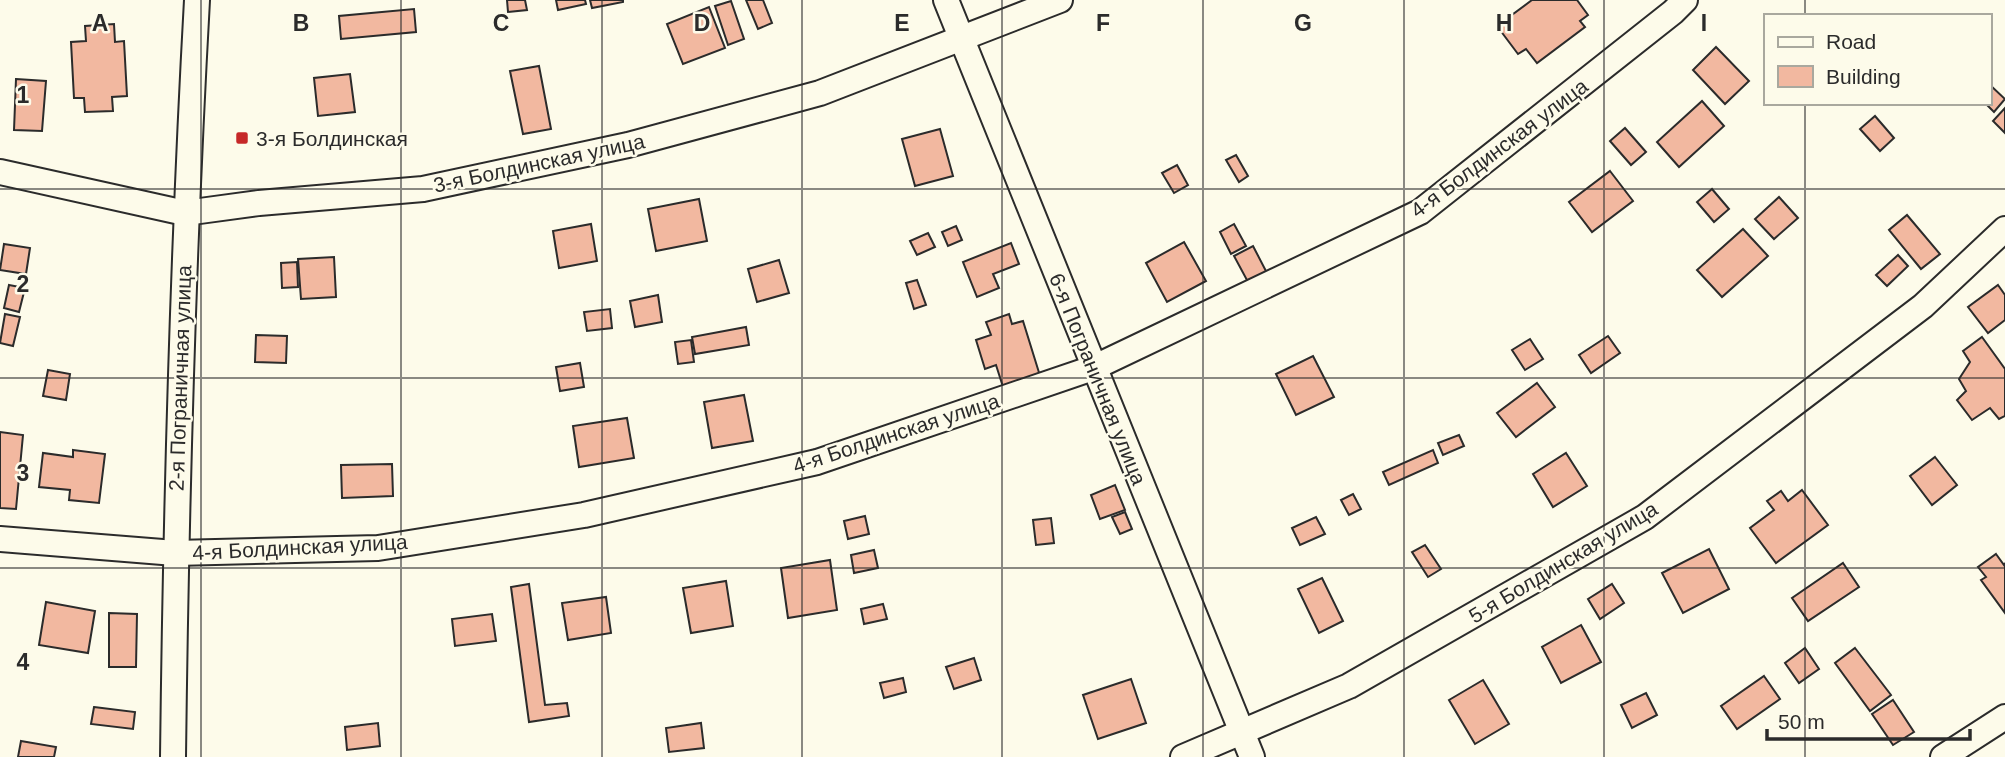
<svg xmlns="http://www.w3.org/2000/svg" width="2005" height="757" viewBox="0 0 2005 757" font-family="Helvetica,sans-serif">
<rect width="100%" height="100%" fill="#fdfbea"/>
<g fill="#f2b8a0" stroke="#2b2b2b" stroke-width="2">
<polygon points="507,0 525,0 527,10 508,12"/>
<polygon points="556,0 585,0 586,4 558,10"/>
<polygon points="590,0 623,0 623,2 592,8"/>
<polygon points="746,0 763,0 772,23 758,29"/>
<polygon points="1532,0 1577,0 1588,15 1580,21 1585,27 1537,63 1526,49 1518,54 1497,26"/>
<polygon points="731,1 744,39 728,45 715,6"/>
<polygon points="709,7 725,48 683,64 667,24"/>
<polygon points="414,9 416,32 341,39 339,16"/>
<polygon points="114,24 115,42 124,41 127,96 112,97 113,111 85,112 84,98 74,98 71,42 86,41 85,26"/>
<polygon points="1716,47 1749,81 1725,104 1693,70"/>
<polygon points="539,66 551,129 523,134 510,71"/>
<polygon points="350,74 355,112 318,116 314,78"/>
<polygon points="16,79 46,81 42,131 14,130"/>
<polygon points="1989,84 2005,99 1994,112 1985,103 1989,103"/>
<polygon points="1702,101 1724,126 1679,167 1657,142"/>
<polygon points="2005,108 2005,133 1993,121"/>
<polygon points="1875,116 1894,138 1880,151 1860,129"/>
<polygon points="1625,128 1646,152 1631,165 1610,141"/>
<polygon points="940,129 953,176 915,186 902,139"/>
<polygon points="1236,155 1248,176 1239,182 1226,160"/>
<polygon points="1177,165 1188,185 1174,193 1162,173"/>
<polygon points="1610,171 1633,201 1592,232 1569,202"/>
<polygon points="1712,189 1729,209 1714,222 1697,202"/>
<polygon points="1779,197 1798,218 1774,239 1755,219"/>
<polygon points="699,199 707,241 656,251 648,209"/>
<polygon points="1907,215 1940,254 1921,269 1889,230"/>
<polygon points="591,224 597,261 559,268 553,231"/>
<polygon points="1234,224 1246,246 1231,254 1220,232"/>
<polygon points="956,226 962,240 948,246 942,232"/>
<polygon points="1743,229 1768,256 1722,297 1697,270"/>
<polygon points="928,233 935,247 917,255 910,241"/>
<polygon points="1184,242 1206,281 1167,302 1146,263"/>
<polygon points="1011,243 1019,264 993,274 999,288 977,297 963,262"/>
<polygon points="4,244 30,248 26,274 0,270"/>
<polygon points="1253,246 1267,273 1248,282 1234,256"/>
<polygon points="1898,255 1908,266 1887,286 1876,275"/>
<polygon points="334,257 336,297 301,299 298,259"/>
<polygon points="779,260 789,293 757,302 748,269"/>
<polygon points="297,262 298,287 282,288 281,263"/>
<polygon points="917,280 926,305 914,309 906,283"/>
<polygon points="9,285 25,288 19,312 4,308"/>
<polygon points="1998,285 2005,295 2005,320 1988,333 1968,307"/>
<polygon points="658,295 662,322 635,327 630,301"/>
<polygon points="610,309 612,328 587,331 584,312"/>
<polygon points="5,314 20,317 13,346 0,343"/>
<polygon points="1009,314 1012,324 1023,321 1041,379 1004,390 996,365 985,369 976,340 991,335 986,322"/>
<polygon points="746,327 749,345 695,354 692,337"/>
<polygon points="256,335 287,336 286,363 255,362"/>
<polygon points="1608,336 1620,353 1591,373 1579,355"/>
<polygon points="1982,337 2005,369 2005,416 1999,419 1990,408 1972,420 1957,400 1966,391 1959,379 1970,362 1963,351"/>
<polygon points="1530,339 1543,359 1525,370 1512,350"/>
<polygon points="691,340 694,362 678,364 675,342"/>
<polygon points="1313,356 1334,397 1296,415 1276,374"/>
<polygon points="580,363 584,387 560,391 556,367"/>
<polygon points="48,370 70,374 66,400 43,396"/>
<polygon points="1537,383 1555,407 1516,437 1497,413"/>
<polygon points="744,395 753,441 712,448 704,402"/>
<polygon points="627,418 634,458 579,467 573,426"/>
<polygon points="0,432 23,435 16,509 0,508"/>
<polygon points="1459,435 1464,446 1443,455 1438,443"/>
<polygon points="73,450 105,454 99,503 69,500 70,490 39,487 43,453 73,457"/>
<polygon points="1433,450 1438,463 1389,485 1383,472"/>
<polygon points="1566,453 1587,486 1553,507 1533,474"/>
<polygon points="1935,457 1957,485 1932,505 1910,476"/>
<polygon points="392,464 393,496 342,498 341,465"/>
<polygon points="1115,485 1125,510 1100,519 1091,495"/>
<polygon points="1802,490 1828,525 1776,563 1750,528 1774,510 1767,501 1781,491 1788,501"/>
<polygon points="1353,494 1361,509 1349,515 1341,500"/>
<polygon points="1125,512 1132,529 1120,534 1112,517"/>
<polygon points="865,516 869,534 848,539 844,521"/>
<polygon points="1316,517 1325,534 1300,545 1292,528"/>
<polygon points="1051,518 1054,543 1036,545 1033,520"/>
<polygon points="1425,545 1441,569 1428,577 1412,552"/>
<polygon points="1709,549 1729,589 1683,613 1662,573"/>
<polygon points="874,550 878,568 854,573 851,555"/>
<polygon points="1996,554 2004,565 2005,563 2005,613 1981,580 1986,577 1978,567"/>
<polygon points="830,560 837,610 788,618 781,568"/>
<polygon points="1843,563 1859,587 1808,621 1792,598"/>
<polygon points="1322,578 1343,621 1319,633 1298,589"/>
<polygon points="726,581 733,626 691,633 683,588"/>
<polygon points="529,584 545,705 567,703 569,716 529,722 511,587"/>
<polygon points="1612,584 1624,603 1600,619 1588,599"/>
<polygon points="606,597 611,633 568,640 562,603"/>
<polygon points="46,602 95,611 88,653 39,645"/>
<polygon points="883,604 887,619 864,624 861,609"/>
<polygon points="109,613 137,614 136,667 109,667"/>
<polygon points="492,614 496,641 455,646 452,619"/>
<polygon points="1581,625 1601,662 1561,683 1542,647"/>
<polygon points="1805,648 1819,669 1799,683 1785,663"/>
<polygon points="1855,648 1891,695 1870,711 1835,663"/>
<polygon points="974,658 981,680 954,689 946,667"/>
<polygon points="1764,676 1780,699 1737,729 1721,706"/>
<polygon points="903,678 906,692 884,698 880,683"/>
<polygon points="1131,679 1146,723 1098,739 1083,695"/>
<polygon points="1483,680 1509,724 1475,744 1449,700"/>
<polygon points="1646,693 1657,715 1632,728 1621,705"/>
<polygon points="1893,700 1914,732 1893,745 1872,714"/>
<polygon points="94,707 135,712 133,729 91,724"/>
<polygon points="378,723 380,746 347,750 345,727"/>
<polygon points="701,723 704,748 669,752 666,728"/>
<polygon points="21,741 56,747 54,757 18,757"/>
</g>
<g fill="none" stroke-linecap="round" stroke-linejoin="round">
<defs>
<g id="street">
<polyline points="946,0 1252,757"/>
<polyline points="0,172 185,213 259,203 423,189 628,145 820,93 1060,0"/>
<polyline points="0,539 175,553 378,548 584,515 817,462 1093,368 1420,212 1673,12 1685,0"/>
<path d="M173,757C176,504 183,252 197,0"/>
<polyline points="1183,757 1349,686 1645,517 1923,306 2005,229"/>
<polyline points="1943,757 2005,717"/>
</g>
</defs>
<use href="#street" stroke="#2b2b2b" stroke-width="28"/>
<use href="#street" stroke="#fdfbea" stroke-width="24"/>
</g>
<path fill="none" stroke="#2b2b2b" stroke-width="2" stroke-opacity="0.55" d="M201,0V757M401,0V757M602,0V757M802,0V757M1002,0V757M1203,0V757M1404,0V757M1604,0V757M1805,0V16M1805,103V757M0,189H2005M0,378H2005M0,568H2005"/>
<rect fill="#c62828" stroke="#fdfbea" stroke-width="2.5" x="235" y="131" width="14" height="14" rx="3.5"/>
<g text-anchor="middle" dominant-baseline="central" stroke-width="5" stroke-linejoin="round" paint-order="stroke">
<g font-size="21" fill="#2b2b2b" stroke="#fdfbea" text-anchor="start">
<text x="256" y="138">3-я Болдинская</text>
</g>
<g font-size="21" fill="#2b2b2b" stroke="#fdfbea">
<text transform="translate(1499 148) rotate(-37)">4-я Болдинская улица</text>
<text transform="translate(539 163) rotate(-12)">3-я Болдинская улица</text>
<text transform="translate(180 378) rotate(-88)">2-я Пограничная улица</text>
<text transform="translate(1098 379) rotate(68)">6-я Пограничная улица</text>
<text transform="translate(896 433) rotate(-18)">4-я Болдинская улица</text>
<text transform="translate(300 547) rotate(-3)">4-я Болдинская улица</text>
<text transform="translate(1563 562) rotate(-31)">5-я Болдинская улица</text>
</g>
</g>
<g font-size="23" text-anchor="middle" font-weight="bold" fill="#2b2b2b" stroke="#fdfbea" stroke-width="5" stroke-linejoin="round" paint-order="stroke">
<text x="100" y="31">A</text>
<text x="301" y="31">B</text>
<text x="501" y="31">C</text>
<text x="702" y="31">D</text>
<text x="902" y="31">E</text>
<text x="1103" y="31">F</text>
<text x="1303" y="31">G</text>
<text x="1504" y="31">H</text>
<text x="1704" y="31">I</text>
<text x="23" y="103">1</text>
<text x="23" y="292">2</text>
<text x="23" y="481">3</text>
<text x="23" y="670">4</text>
</g>
<rect x="1764" y="14" width="228" height="91" fill="#fdfbea" stroke="#a9a89e" stroke-width="2"/>
<rect x="1778" y="37" width="35" height="10" fill="#fdfbea" stroke="#a9a89e" stroke-width="2"/>
<text x="1826" y="49" font-size="21" fill="#2b2b2b">Road</text>
<rect x="1778" y="66" width="35" height="21" fill="#f2b8a0" stroke="#a9a89e" stroke-width="2"/>
<text x="1826" y="84" font-size="21" fill="#2b2b2b">Building</text>
<path d="M1767 729v10h203v-10" fill="none" stroke="#2b2b2b" stroke-width="3.5"/>
<text x="1778" y="729" font-size="21" fill="#2b2b2b" stroke="#fdfbea" stroke-width="5" paint-order="stroke">50 m</text>
</svg>
